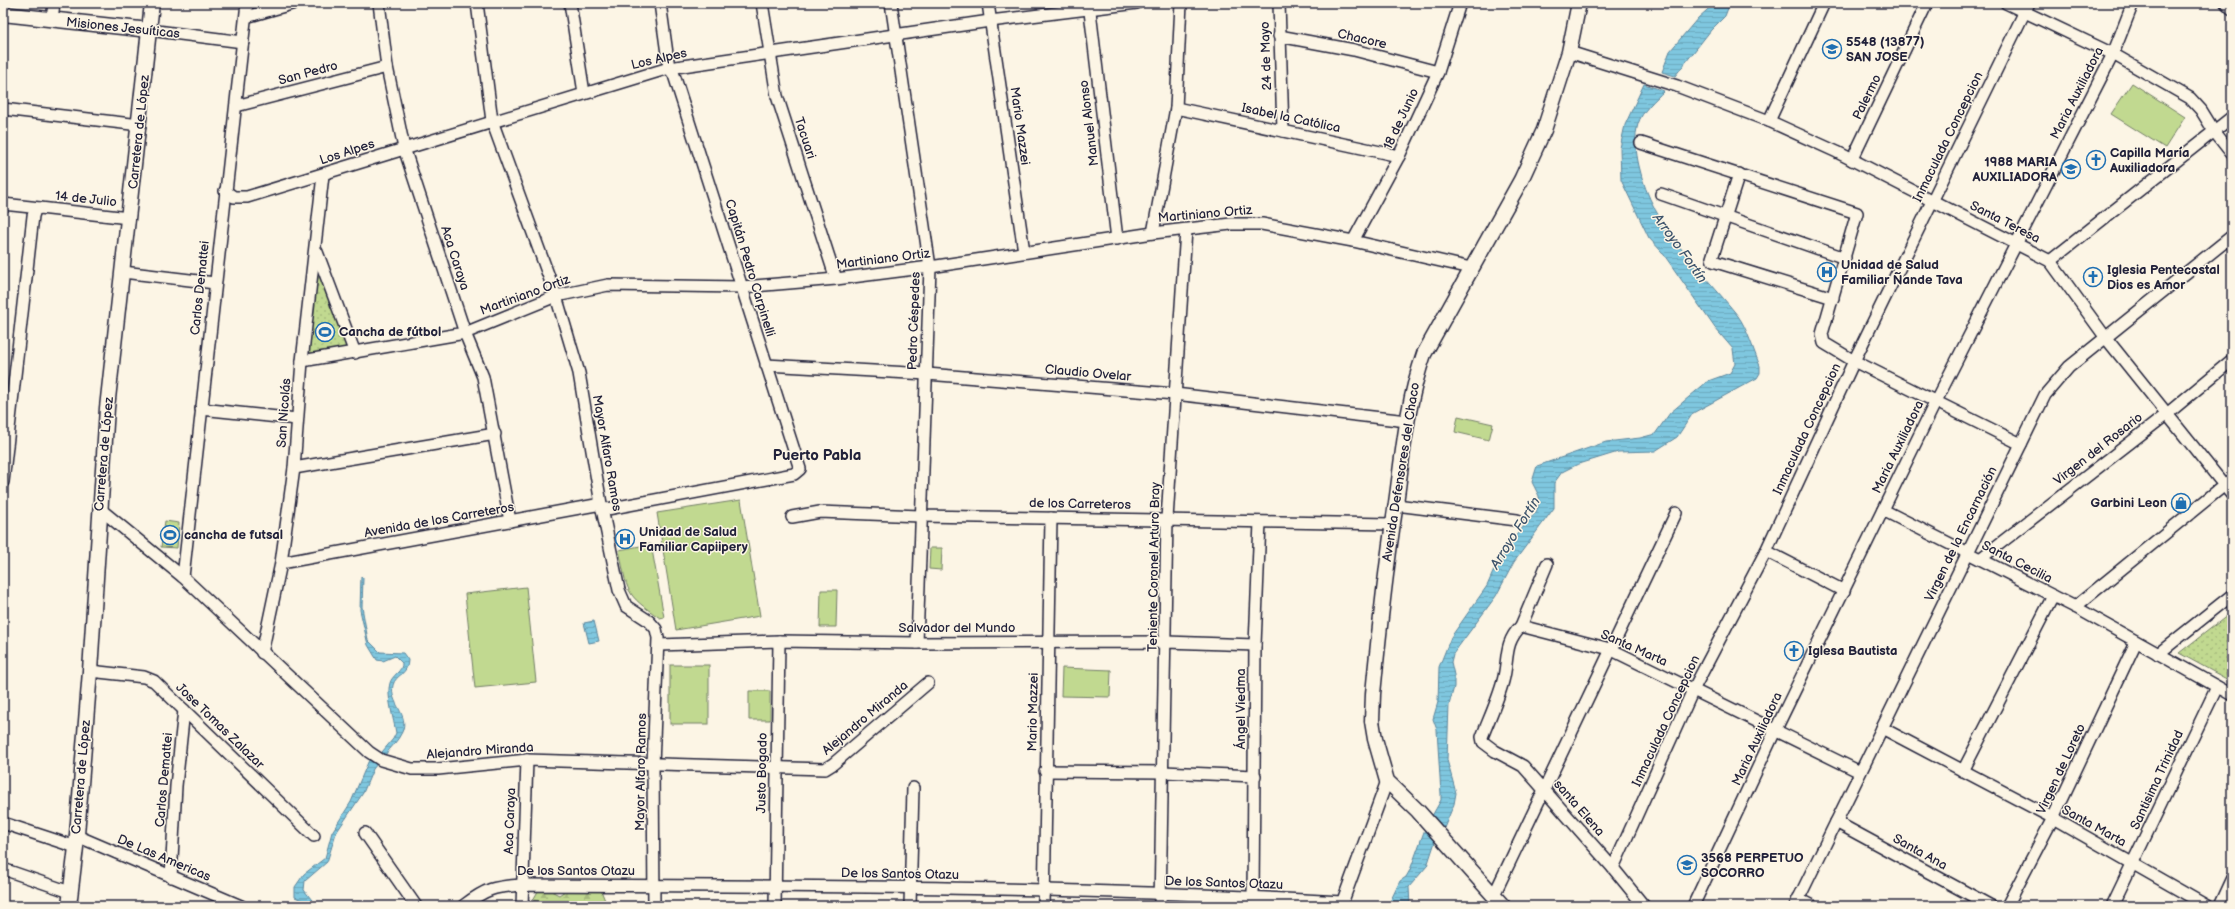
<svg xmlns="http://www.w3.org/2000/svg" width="2235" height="909" viewBox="0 0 2235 909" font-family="'Balsamiq Sans',sans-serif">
<defs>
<pattern id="forest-firs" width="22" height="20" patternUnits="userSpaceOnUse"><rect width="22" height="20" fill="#c1d990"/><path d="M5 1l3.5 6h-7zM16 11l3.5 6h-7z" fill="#a6ba7d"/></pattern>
<pattern id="park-dots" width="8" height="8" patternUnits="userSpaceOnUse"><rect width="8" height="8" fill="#c1d990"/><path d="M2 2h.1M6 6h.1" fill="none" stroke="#a6ba7d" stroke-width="1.8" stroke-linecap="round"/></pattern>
<pattern id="water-rules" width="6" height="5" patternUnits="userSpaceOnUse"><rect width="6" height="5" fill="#7fc7df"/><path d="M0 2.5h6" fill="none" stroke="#6dabc0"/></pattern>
</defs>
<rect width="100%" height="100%" fill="#fcf5e5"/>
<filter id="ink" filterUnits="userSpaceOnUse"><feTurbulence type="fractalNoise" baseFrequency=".025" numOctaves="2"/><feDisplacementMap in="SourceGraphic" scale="8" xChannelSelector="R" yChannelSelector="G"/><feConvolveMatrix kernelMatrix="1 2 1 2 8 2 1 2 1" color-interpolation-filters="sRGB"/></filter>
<g filter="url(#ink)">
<g fill="#c1d990" stroke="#727e66">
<polygon points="2132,83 2185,117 2165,148 2111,114"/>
<polygon points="1458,416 1493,424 1489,440 1455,432"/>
<polygon points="741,500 760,616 676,630 657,513"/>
<polygon points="165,521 179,523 177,548 161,547"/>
<path d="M651,544L664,617L660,618C624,594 628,592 619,550Z"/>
<polygon points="930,548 942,548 941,570 929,569"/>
<polygon points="526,587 536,682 475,688 465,594"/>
<polygon points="821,590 837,590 836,627 820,627"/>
<rect x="670" y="665" width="39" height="59"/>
<polygon points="1062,668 1111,670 1110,697 1061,696"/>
<polygon points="770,691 770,720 749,720 749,691"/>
</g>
<polygon fill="url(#forest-firs)" stroke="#727e66" points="541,886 559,895 565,891 575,891 579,887 600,888 606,903 604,906 544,906 540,902 533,900"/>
<g fill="url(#park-dots)" stroke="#727e66">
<polygon points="316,254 354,352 305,359"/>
<polygon points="2232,612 2232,682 2179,653"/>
</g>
<g fill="url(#water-rules)" stroke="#5a859d">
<polygon points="1715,3 1730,3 1725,16 1711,30 1675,76 1662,72 1670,51 1698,18"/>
<path d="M1644,84L1664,91C1655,100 1642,111 1638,124C1634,137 1636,153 1639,166C1653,229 1700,268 1738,316C1747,328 1754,352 1760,366V373L1757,378L1693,413L1677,437L1655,451L1618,452L1576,465L1562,472L1554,483V508L1514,562L1496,596L1453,654L1451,662L1454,675V687L1449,705L1447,760L1456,793L1454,804L1444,828L1432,816L1441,800V794L1437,730L1433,719L1438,702L1439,667L1451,637L1487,586L1497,563L1513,539L1536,512L1539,504V496L1532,482L1537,466L1606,442L1640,438L1655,434L1670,413L1708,381L1730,373L1735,364L1733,349L1715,328L1662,252L1649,238L1621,180L1620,148L1625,125Z"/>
<path d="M361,576L363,578L362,607L368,640L380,652L403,653L408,660C408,675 396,674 393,685C389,704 410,714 402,732C398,741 391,747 385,755L382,752L393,739L396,733C394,720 386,695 390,683C392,675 403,671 402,663L395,656L383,661L377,660L368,645L360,610Z"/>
<polygon points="594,621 599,641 589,643 584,623"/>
<polygon points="369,760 377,764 373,769 363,793 336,833 327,862 305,881 304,890 315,904 315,906 311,906 308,903 295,897 295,887 304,874 325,858 332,832 351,802"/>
<polygon points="1425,829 1435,842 1427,866 1409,887 1410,906 1388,906 1400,881 1406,877 1410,870"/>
</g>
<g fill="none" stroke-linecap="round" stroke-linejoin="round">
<defs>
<g id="minor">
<polyline points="379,3 387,67 404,148 465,333 483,377 510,521"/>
<polyline points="477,3 492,121 556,296 579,373 601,504 619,590 626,606 649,621 656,629 658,638 653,765 654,906"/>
<polyline points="570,3 584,93"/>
<polyline points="762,3 777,96 836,279"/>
<polyline points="891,3 930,267 917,643"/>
<polyline points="988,3 1024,252"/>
<polyline points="1089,3 1117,239"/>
<polyline points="1279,3 1283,131"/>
<polyline points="2006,3 2113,54 2190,98 2201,110 2214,131 2232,154"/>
<polyline points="2226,3 2232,9"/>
<polyline points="246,17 295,3"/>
<polyline points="52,20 54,3"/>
<polyline points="149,30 243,42"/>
<polyline points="1279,36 1354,50 1438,72"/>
<polyline points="1569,52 1677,86 1769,121 1837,152 2050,261 2106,338 2232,495"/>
<polyline points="236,106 387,67"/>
<polyline points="1176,108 1399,156"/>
<polyline points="3,109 140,125"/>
<polyline points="1769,121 1824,3"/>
<polyline points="1641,143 1857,213 1822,334 1824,343 1854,361 2021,444"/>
<polyline points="1852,160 1927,3"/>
<polyline points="1739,174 1712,258 1713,261 1833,298"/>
<polyline points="225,191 234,197 247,197 669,68 990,21 1137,3"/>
<polyline points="1661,194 1845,258"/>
<polyline points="3,204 40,208"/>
<polyline points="1153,233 1176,108 1181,3"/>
<polyline points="1353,241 1399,156 1438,72 1460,3"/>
<polyline points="317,252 355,353"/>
<polyline points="2050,261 2232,117"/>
<polyline points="123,272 215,283"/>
<polyline points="302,361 465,333 556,296 608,285 742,287 836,279 930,267 1153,233 1231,224 1262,224 1353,241 1471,268"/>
<polyline points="766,365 927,374 1175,394 1407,421"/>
<polyline points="201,409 297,419"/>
<polyline points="294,468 495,434"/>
<polyline points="3,482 33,216 35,210 40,208 129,218"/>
<polyline points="1396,505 1517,520"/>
<polyline points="100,509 183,577 369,752 381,760 412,769 438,769 527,760 825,769 833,764 928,683"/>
<polyline points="602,510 794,474 800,469 674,75 669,68 660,3"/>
<polyline points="1883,510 2075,607 2232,695"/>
<polyline points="792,517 820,512 920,516 1392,524"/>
<polyline points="1766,551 1844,591"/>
<polyline points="1980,559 2167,414 2232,360"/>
<polyline points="281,563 601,504"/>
<path d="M1547,564L1521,626C1503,644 1509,660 1503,681C1498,700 1489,719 1482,737L1483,742L1495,751L1523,766L1613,868L1644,906"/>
<polyline points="183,577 247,3"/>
<polyline points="2075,607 2232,479"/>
<polyline points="1521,626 1610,649 1860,772"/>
<polyline points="659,645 779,641 917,643 1166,642 1255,645"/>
<polyline points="262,653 281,563 294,468 302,361 323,175"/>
<polyline points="2158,654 2232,595"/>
<polyline points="90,671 144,677 154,681 314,836"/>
<polyline points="1882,728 2053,818 2207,906"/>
<polyline points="1045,771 1163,772 1255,776"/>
<polyline points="1963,771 2053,596"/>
<polyline points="1836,822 1991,906"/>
<polyline points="3,823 76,847"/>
<polyline points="365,833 416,906"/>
<polyline points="77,836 241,906"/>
<polyline points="1613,868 1693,690 1766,551 1854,361 2029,3"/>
<polyline points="3,869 70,892"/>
<polyline points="171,877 176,786 184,710"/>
<polyline points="1494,895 1676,513"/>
<polyline points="1253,897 1255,645 1260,522"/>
<polyline points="1798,899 1812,906"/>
<path d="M463,906C487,888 493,887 522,885C795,886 1069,886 1342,902"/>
<polyline points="522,906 527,760"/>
<polyline points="775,906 779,641"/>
<polyline points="910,906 913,788"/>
<polyline points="1044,906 1051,518"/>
<polyline points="1160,906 1167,519 1186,230"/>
<polyline points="1341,906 1387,781"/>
<polyline points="1693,906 1775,731 1936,401 2113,54 2133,3"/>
<polyline points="1795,906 2045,395 2069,367 2232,236"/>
<polyline points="2007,906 2053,818 2136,642"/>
<polyline points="2112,906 2217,687"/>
<polyline points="2219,906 2232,878"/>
</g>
<g id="major">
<polyline points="3,14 149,30"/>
<polyline points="69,906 76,847 90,671 107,408 152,3"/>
<path d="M1503,906L1418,811L1387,781L1375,739L1372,721L1373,694C1379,631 1386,567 1396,503C1403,453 1407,402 1424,354L1521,180L1544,130L1569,52L1579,3"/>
</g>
</defs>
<use href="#minor" stroke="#22223b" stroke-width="14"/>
<use href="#major" stroke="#22223b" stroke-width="17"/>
<use href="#minor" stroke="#fcf5e5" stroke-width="11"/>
<use href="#major" stroke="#fcf5e5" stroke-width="14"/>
</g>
</g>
<defs>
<symbol id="school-ring" viewBox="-11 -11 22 22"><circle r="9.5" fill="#fcf5e5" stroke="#1f6fb2" stroke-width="1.5"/><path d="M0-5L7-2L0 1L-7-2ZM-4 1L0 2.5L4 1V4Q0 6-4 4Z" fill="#1f6fb2"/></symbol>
<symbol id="church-ring" viewBox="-11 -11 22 22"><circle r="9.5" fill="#fcf5e5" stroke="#1f6fb2" stroke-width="1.5"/><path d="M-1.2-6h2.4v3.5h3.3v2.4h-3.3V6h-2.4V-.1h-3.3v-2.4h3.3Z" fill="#1f6fb2"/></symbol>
<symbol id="hospital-ring" viewBox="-11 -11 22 22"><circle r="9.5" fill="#fcf5e5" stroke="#1f6fb2" stroke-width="1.5"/><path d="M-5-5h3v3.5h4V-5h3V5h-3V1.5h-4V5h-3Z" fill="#1f6fb2"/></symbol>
<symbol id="stadium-ring" viewBox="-11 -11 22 22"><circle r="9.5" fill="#fcf5e5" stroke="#1f6fb2" stroke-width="1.5"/><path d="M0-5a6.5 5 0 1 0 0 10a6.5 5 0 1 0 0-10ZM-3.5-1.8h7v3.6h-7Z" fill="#1f6fb2"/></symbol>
<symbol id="shop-ring" viewBox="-11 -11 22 22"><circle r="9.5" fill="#fcf5e5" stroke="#1f6fb2" stroke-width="1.5"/><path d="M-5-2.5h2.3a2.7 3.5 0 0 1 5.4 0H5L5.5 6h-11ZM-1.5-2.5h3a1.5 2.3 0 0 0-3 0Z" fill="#1f6fb2"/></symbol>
</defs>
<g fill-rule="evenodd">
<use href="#school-ring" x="1821" y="38" width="22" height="22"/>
<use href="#church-ring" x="2085" y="149" width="22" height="22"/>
<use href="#school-ring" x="2060" y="158" width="22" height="22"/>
<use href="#hospital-ring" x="1816" y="261" width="22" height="22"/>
<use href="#church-ring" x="2082" y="266" width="22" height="22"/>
<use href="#stadium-ring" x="314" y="321" width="22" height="22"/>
<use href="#shop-ring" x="2170" y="492" width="22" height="22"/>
<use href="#stadium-ring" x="159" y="524" width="22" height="22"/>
<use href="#hospital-ring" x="614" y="528" width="22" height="22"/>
<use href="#church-ring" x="1783" y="640" width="22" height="22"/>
<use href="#school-ring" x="1676" y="854" width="22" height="22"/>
</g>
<g text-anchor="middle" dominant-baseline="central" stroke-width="3" stroke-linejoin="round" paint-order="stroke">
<g font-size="13" fill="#22223b" stroke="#fcf5e5">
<text transform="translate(123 28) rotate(6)">Misiones Jesuíticas</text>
<text transform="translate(1362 39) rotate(13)">Chacore</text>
<text transform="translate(1266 56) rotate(-92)">24 de Mayo</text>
<text transform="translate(659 59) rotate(-13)">Los Alpes</text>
<text transform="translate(308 73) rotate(-15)">San Pedro</text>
<text transform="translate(2077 93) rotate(-63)">Maria Auxiliadora</text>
<text transform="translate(1867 97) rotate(-64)">Palermo</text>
<text transform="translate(1291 118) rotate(12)">Isabel la Católica</text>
<text transform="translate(1401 119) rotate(-65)">18 de Junio</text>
<text transform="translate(1089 123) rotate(-97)">Manuel Alonso</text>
<text transform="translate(1020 126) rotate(82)">Mario Mazzei</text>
<text transform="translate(139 132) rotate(-84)">Carretera de López</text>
<text transform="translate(1948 137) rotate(-64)">Inmaculada Concepcion</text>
<text transform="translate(805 138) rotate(72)">Tacuari</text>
<text transform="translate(347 152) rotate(-18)">Los Alpes</text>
<text transform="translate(86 199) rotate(6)">14 de Julio</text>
<text transform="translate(1205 214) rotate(-5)">Martiniano Ortiz</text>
<text transform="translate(2005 222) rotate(27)">Santa Teresa</text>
<text transform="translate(455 258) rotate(72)">Aca Caraya</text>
<text transform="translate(883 259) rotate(-7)">Martiniano Ortiz</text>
<text transform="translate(750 268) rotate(73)">Capitán Pedro Carpinelli</text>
<text transform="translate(200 288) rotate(-84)">Carlos Demattei</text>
<text transform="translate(525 295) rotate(-20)">Martiniano Ortiz</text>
<text transform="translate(914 321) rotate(-88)">Pedro Céspedes</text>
<text transform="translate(1088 373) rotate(5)">Claudio Ovelar</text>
<text transform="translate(284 413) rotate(-86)">San Nicolás</text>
<text transform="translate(1807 429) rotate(-65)">Inmaculada Concepcion</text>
<text transform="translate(1898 447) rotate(-64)">Maria Auxiliadora</text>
<text transform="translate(2098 449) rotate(-38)">Virgen del Rosario</text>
<text transform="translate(607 453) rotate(80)">Mayor Alfaro Ramos</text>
<text transform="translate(104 454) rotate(-85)">Carretera de López</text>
<text transform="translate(1401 472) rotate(-81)">Avenida Defensores del Chaco</text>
<text transform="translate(1080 504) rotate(1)">de los Carreteros</text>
<text transform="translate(439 520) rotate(-10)">Avenida de los Carreteros</text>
<text transform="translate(1961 534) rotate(-64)">Virgen de la Encarnación</text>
<text transform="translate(2017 562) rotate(27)">Santa Cecilia</text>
<text transform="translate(1154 567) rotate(-89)">Teniente Coronel Arturo Bray</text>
<text x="957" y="628">Salvador del Mundo</text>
<text transform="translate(1634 648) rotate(24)">Santa Marta</text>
<text transform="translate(1241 709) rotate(-90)">Ángel Viedma</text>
<text transform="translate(1033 712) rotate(-89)">Mario Mazzei</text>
<text transform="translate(865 718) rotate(-40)">Alejandro Miranda</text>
<text transform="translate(1666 721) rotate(-65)">Inmaculada Concepcion</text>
<text transform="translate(220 726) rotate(44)">Jose Tomas Zalazar</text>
<text transform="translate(1757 739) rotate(-65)">Maria Auxiliadora</text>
<text transform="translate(480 751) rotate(-4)">Alejandro Miranda</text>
<text transform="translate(2061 769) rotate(-65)">Virgen de Loreto</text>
<text transform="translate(641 772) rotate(-89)">Mayor Alfaro Ramos</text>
<text transform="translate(762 773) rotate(-89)">Justo Bogado</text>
<text transform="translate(81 777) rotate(-85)">Carretera de López</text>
<text transform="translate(164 780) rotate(-85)">Carlos Demattei</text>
<text transform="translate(2157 780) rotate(-65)">Santisima Trinidad</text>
<text transform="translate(1579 808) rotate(49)">santa Elena</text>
<text transform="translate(510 821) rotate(-88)">Aca Caraya</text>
<text transform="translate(2094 826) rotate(29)">Santa Marta</text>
<text transform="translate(1920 852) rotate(29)">Santa Ana</text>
<text transform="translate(164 858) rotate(23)">De Las Americas</text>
<text x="576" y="871">De los Santos Otazu</text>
<text transform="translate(900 874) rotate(1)">De los Santos Otazu</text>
<text transform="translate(1224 883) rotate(2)">De los Santos Otazu</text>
</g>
<g font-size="13" font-weight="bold" fill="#22223b" stroke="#fcf5e5" text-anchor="start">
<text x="1846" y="42">5548 (13877)<tspan x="1846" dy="15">SAN JOSE</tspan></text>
<text x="2110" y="153">Capilla María<tspan x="2110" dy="15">Auxiliadora</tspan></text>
<text x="2057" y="162" text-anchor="end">1988 MARIA<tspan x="2057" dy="15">AUXILIADORA</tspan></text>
<text x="1841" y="265">Unidad de Salud<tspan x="1841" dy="15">Familiar Ñande Tava</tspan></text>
<text x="2107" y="270">Iglesia Pentecostal<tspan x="2107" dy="15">Dios es Amor</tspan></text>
<text x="339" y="332">Cancha de fútbol</text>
<text x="2167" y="503" text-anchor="end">Garbini Leon</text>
<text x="639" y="532">Unidad de Salud<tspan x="639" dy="15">Familiar Capiipery</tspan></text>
<text x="184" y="535">cancha de futsal</text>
<text x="1808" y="651">Iglesa Bautista</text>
<text x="1701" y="858">3568 PERPETUO<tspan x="1701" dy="15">SOCORRO</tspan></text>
</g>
<g font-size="14" font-style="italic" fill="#3e546c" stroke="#fcf5e5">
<text transform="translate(1680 248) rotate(54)">Arroyo Fortín</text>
<text transform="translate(1515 533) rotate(-58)">Arroyo Fortín</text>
</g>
<g font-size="15" font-weight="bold" fill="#22223b" stroke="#fcf5e5">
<text x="817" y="455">Puerto Pabla</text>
</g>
</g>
<rect width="2235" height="909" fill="none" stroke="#fcf5e5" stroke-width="16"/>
<rect x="8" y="8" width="2219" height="893" fill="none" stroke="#22223b" stroke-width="1.5" filter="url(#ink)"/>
</svg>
